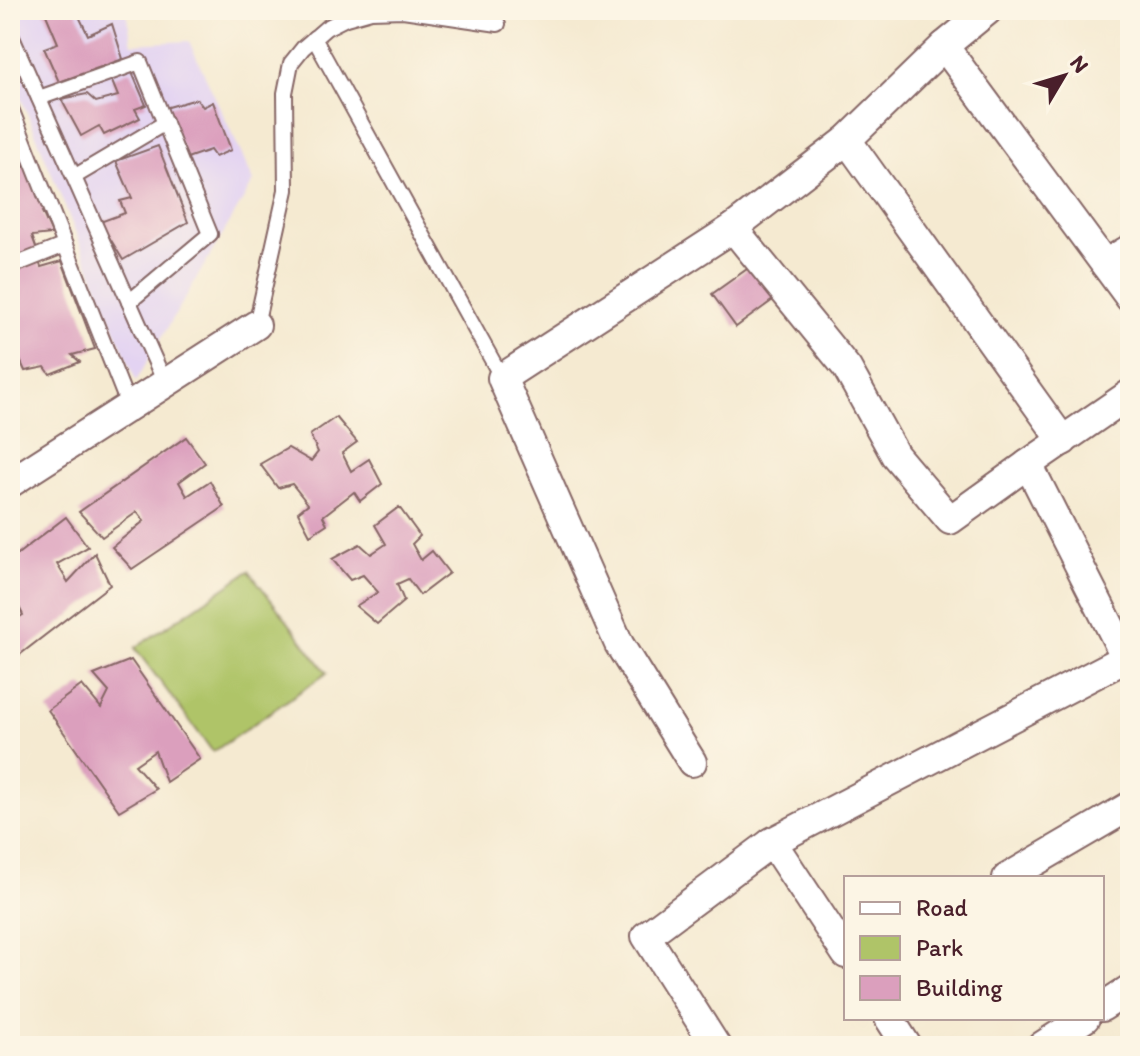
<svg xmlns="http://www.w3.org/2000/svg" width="1140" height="1056" viewBox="0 0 1140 1056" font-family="Itim,sans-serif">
<rect width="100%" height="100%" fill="#fcf5e5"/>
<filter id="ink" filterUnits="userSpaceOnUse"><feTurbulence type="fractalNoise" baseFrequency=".0125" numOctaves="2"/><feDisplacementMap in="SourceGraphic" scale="16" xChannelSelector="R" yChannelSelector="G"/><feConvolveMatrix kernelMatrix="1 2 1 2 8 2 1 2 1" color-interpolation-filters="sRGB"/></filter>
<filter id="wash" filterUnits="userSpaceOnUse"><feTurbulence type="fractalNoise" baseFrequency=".006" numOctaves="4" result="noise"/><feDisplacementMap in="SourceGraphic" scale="32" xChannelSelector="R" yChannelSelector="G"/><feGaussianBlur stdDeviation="1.8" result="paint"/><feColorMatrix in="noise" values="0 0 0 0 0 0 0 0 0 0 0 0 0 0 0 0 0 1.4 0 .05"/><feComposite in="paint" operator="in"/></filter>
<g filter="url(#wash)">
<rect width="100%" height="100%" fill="#f5ead1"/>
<polygon fill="#e3d3f2" points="10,10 126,10 132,44 189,41 254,181 136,381 10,71"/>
<polygon fill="#afc468" stroke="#7c724a" stroke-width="2" points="249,571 327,673 213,752 135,648"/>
<g id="blocks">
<g fill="#db9fbd">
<polygon points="44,10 76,10 88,35 112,24 123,59 59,82 44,48 58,43"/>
<polygon points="131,70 146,105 135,109 140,118 104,135 99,126 81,136 61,99 87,94 96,102 118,96 111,79"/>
<polygon points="197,99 203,107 213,102 231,150 215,157 210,150 187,158 165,108"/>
<polygon points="15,145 24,167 29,165 46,211 42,212 52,234 32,236 37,250 10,257 10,148"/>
<polygon points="158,146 188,222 123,260 100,222 125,213 120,201 132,198 116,161"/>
<polygon points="39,261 41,267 62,261 95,349 72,355 80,362 50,374 45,367 25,371 13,344 10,345 10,272"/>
<polygon points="757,262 781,294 736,327 712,294"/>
<polygon points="336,417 357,442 342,453 351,471 369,459 382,484 360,501 354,492 323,516 327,524 310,535 298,512 308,504 292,484 278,488 260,464 288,448 311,461 318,452 310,435"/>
<polygon points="186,437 205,463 179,482 187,496 210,481 224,507 132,569 112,547 144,521 137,512 102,537 79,512"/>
<polygon points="399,507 420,536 412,544 421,560 432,551 449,573 420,595 408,579 397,584 404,601 377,624 356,606 378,592 363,575 350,580 332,559 360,544 371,554 386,544 375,525"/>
<polygon points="66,517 88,547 57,564 68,582 95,553 110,585 18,656 10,646 10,623 23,615 14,597 10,600 10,560"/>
<polygon points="131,660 200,759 166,782 155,751 135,765 156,789 119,811 48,710 82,685 101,708 109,692 94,675"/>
</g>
</g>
</g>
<g filter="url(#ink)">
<use href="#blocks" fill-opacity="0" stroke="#866665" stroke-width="2"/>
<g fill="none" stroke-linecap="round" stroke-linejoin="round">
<defs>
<g id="service">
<polyline points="10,33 165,383"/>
<polyline points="314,38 502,378"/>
<polyline points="39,98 140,62 210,234 129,302"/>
<polyline points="10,106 129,407"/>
<polyline points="74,177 165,123"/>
<polyline points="10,267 65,245"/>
<polyline points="256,325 286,190 285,93 291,63 303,48 326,28 346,18 371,11 403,10 498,24"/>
</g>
<g id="minor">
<polyline points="988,10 944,46 1130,298"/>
<polyline points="944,46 847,140 733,228 847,368 895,455 950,520 1028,464"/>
<polyline points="847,140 1063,441"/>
<polyline points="1105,264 1130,249"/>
<polyline points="1130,394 1028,464 1126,658 1130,657"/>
<polyline points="10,483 256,325"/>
<polyline points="692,762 619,644 502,378 733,228"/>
<polyline points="772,842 1126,658"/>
<polyline points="1007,878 1130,806"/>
<polyline points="1102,1007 1130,989"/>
<polyline points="889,1018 907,1046"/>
<polyline points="716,1046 646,936 772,842 846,954"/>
<polyline points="1042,1046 1085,1018"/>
</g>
</defs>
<use href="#service" stroke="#866665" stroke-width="18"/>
<use href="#minor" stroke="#866665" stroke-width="32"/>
<use href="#service" stroke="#fff" stroke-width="14"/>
<use href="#minor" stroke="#fff" stroke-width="28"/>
</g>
</g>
<rect width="1140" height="1056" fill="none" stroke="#fcf5e5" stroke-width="40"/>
<rect x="844" y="876" width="260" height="144" fill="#fcf5e5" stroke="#b59f9b" stroke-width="2"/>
<rect x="860" y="902" width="40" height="12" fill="#ffffff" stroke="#b59f9b" stroke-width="2"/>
<text x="916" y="916" font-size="24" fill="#4a1f2b">Road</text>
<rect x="860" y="936" width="40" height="24" fill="#afc468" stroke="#b59f9b" stroke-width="2"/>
<text x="916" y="956" font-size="24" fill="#4a1f2b">Park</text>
<rect x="860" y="976" width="40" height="24" fill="#db9fbd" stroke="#b59f9b" stroke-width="2"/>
<text x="916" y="996" font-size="24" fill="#4a1f2b">Building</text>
<g transform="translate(1064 76) rotate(52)" stroke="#fcf5e5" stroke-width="6" paint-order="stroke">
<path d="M0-6L14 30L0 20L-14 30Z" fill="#4a1f2b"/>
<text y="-12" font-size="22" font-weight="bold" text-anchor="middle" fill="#4a1f2b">N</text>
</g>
</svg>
